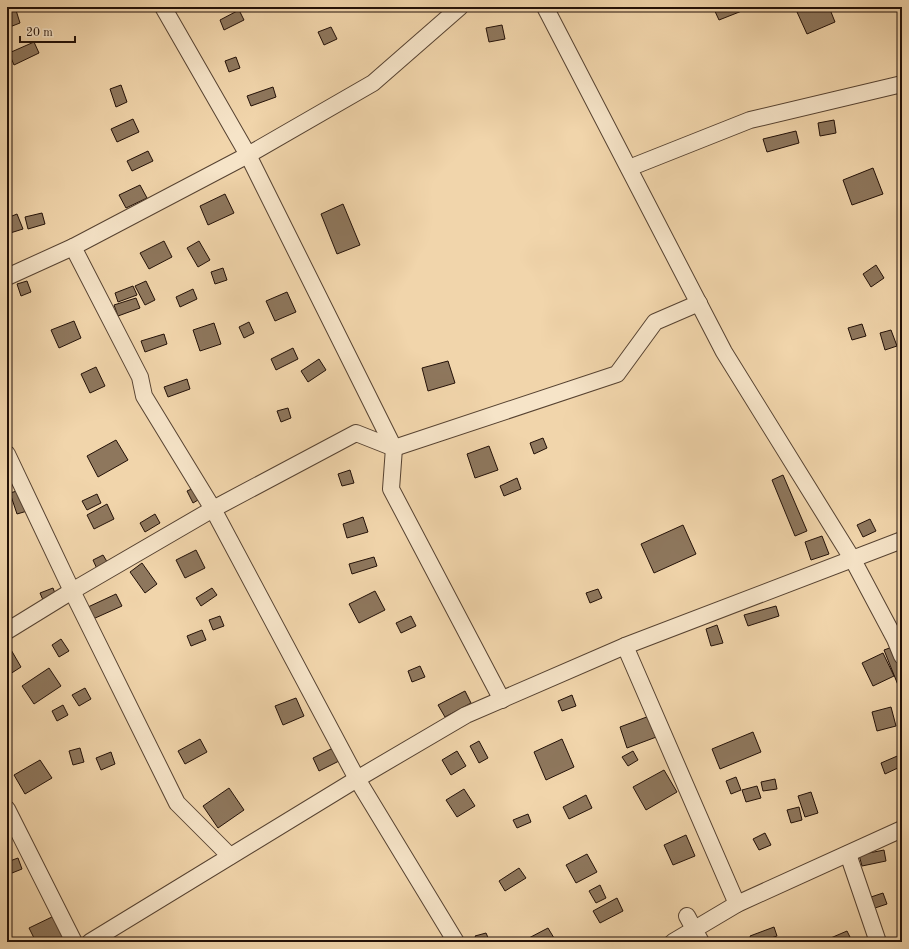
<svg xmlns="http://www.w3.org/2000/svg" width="909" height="949" viewBox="0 0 909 949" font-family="'Old Standard TT',serif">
<rect width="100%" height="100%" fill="#f1d5ab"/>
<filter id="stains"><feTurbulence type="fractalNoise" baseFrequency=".005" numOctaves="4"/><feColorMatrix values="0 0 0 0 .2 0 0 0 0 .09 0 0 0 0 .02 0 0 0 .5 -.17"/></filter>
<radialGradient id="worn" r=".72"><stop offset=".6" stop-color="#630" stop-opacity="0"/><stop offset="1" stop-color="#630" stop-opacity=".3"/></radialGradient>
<g fill="#8e775d" stroke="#231108">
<polygon points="7,7 15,7 20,23 7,28"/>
<polygon points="713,7 752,7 719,20"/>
<polygon points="809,7 829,7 835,22 807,34 797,12"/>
<polygon points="239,10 244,20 224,30 220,20"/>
<polygon points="502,25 505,39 489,42 486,28"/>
<polygon points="331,27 337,39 324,45 318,32"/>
<polygon points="34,42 39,53 14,65 9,53"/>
<polygon points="236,57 240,68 229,72 225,61"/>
<polygon points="121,85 127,102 116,107 110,89"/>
<polygon points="273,87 276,97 251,106 247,96"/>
<polygon points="133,119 139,132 117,142 111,129"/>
<polygon points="834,120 836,133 820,136 818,123"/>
<polygon points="796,131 799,143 767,152 763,139"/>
<polygon points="148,151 153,161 132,171 127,161"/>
<polygon points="873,168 883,194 852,205 843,180"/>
<polygon points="140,185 147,198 126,208 119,195"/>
<polygon points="225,194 234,213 208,225 200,206"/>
<polygon points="343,204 360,245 337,254 321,214"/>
<polygon points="42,213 45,224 28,229 25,217"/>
<polygon points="17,214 23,229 7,234 7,218"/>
<polygon points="164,241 172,257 149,269 140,253"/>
<polygon points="199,241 210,260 198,267 187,248"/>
<polygon points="876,265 884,278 871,287 863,274"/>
<polygon points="223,268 227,280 215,284 211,272"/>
<polygon points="27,281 31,292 21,296 17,284"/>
<polygon points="146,281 155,300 145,305 135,286"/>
<polygon points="133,286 137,295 118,302 115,293"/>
<polygon points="193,289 197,299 180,307 176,297"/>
<polygon points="287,292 296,312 275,321 266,301"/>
<polygon points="136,298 140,308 118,316 114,305"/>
<polygon points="74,321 81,338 59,348 51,330"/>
<polygon points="249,322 254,333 244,338 239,327"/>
<polygon points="214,323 221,344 200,351 193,330"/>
<polygon points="862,324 866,336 852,340 848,328"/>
<polygon points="891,330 897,346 885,350 880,333"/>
<polygon points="164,334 167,344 145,352 141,341"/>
<polygon points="293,348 298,359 276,370 271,359"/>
<polygon points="319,359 326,370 308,382 301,371"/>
<polygon points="448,361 455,383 428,391 422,368"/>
<polygon points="96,367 105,386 90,393 81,374"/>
<polygon points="187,379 190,389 168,397 164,387"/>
<polygon points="288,408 291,418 281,422 277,411"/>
<polygon points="543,438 547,448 534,454 530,443"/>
<polygon points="116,440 128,460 98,477 87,456"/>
<polygon points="489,446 498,470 475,478 467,454"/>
<polygon points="350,470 354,483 342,486 338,474"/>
<polygon points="783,475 807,531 795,536 772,480"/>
<polygon points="517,478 521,489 504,496 500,486"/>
<polygon points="198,486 203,497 193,503 187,491"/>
<polygon points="27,488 34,509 17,514 10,493"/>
<polygon points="97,494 101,503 87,510 82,501"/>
<polygon points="107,504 114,519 94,529 87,515"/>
<polygon points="155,514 160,523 145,532 140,523"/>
<polygon points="363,517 368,532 347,538 343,524"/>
<polygon points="870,519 876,531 863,537 857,525"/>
<polygon points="683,525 696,554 654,573 641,544"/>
<polygon points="822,536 829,554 811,560 805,542"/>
<polygon points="196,550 205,568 185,578 176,560"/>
<polygon points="103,555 109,565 98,571 93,560"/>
<polygon points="374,557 377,566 352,574 349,564"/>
<polygon points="142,563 157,584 145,593 130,572"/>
<polygon points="53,588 56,596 43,600 40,593"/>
<polygon points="212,588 217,595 201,606 196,598"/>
<polygon points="598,589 602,598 590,603 586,593"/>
<polygon points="375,591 385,610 359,623 349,604"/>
<polygon points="116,594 122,606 93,619 88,607"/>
<polygon points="776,606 779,616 748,626 744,615"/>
<polygon points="220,616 224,626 213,630 209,620"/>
<polygon points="411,616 416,626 401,633 396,623"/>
<polygon points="717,625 723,643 711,646 706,629"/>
<polygon points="202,630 206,640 191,646 187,636"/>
<polygon points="61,639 69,651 59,657 52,645"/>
<polygon points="895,646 902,662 902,683 898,685 884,650"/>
<polygon points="10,648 21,667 7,676 7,649"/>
<polygon points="883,653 894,676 873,686 862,663"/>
<polygon points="420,666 425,677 412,682 408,671"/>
<polygon points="49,668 61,686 34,704 22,686"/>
<polygon points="85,688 91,699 79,706 72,695"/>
<polygon points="465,691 471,703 445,717 438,705"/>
<polygon points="572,695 576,706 562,711 558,701"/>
<polygon points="296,698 304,716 283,725 275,706"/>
<polygon points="63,705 68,715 57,721 52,711"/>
<polygon points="891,707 896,726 877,731 872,712"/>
<polygon points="652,715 659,736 627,748 620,727"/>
<polygon points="753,732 761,752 720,769 712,749"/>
<polygon points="200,739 207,752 185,764 178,751"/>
<polygon points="562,739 574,767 546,780 534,752"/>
<polygon points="479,741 488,758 479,763 470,746"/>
<polygon points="335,747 341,760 319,771 313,758"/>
<polygon points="80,748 84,762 73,765 69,751"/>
<polygon points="457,751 466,766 451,775 442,760"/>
<polygon points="633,751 638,760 628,766 622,757"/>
<polygon points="111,752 115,764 101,770 96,758"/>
<polygon points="902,754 902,766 885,774 881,763"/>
<polygon points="40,760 52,778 25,794 14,775"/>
<polygon points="664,770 677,792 646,810 633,787"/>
<polygon points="736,777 741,790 731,794 726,781"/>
<polygon points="775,779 777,789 763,791 761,782"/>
<polygon points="757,786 761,798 746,802 742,790"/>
<polygon points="229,788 244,810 218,828 203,806"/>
<polygon points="464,789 475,806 457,817 446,800"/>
<polygon points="811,792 818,813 805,817 798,796"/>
<polygon points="586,795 592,808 569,819 563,807"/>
<polygon points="799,807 802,820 791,823 787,810"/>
<polygon points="528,814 531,822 517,828 513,820"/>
<polygon points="765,833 771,845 759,850 753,839"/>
<polygon points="686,835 695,856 673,865 664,845"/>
<polygon points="884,850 886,861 862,866 859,855"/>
<polygon points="587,854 597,872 576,883 566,865"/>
<polygon points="18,858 22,869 7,875 7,862"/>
<polygon points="519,868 526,878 505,891 499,881"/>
<polygon points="600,885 606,898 596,903 589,891"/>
<polygon points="883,893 887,904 866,911 862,900"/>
<polygon points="617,898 623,911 600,923 593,911"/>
<polygon points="54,916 66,940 61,942 36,942 29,928"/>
<polygon points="774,927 777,936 759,942 752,942 750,936"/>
<polygon points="548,928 554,938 546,942 529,942 527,939"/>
<polygon points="847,931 852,941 826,942 826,940"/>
<polygon points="486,933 490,942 478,942 475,936"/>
</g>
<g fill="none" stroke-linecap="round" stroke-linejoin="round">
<defs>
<g id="street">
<polyline points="163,7 248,155 394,448 391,489 502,700"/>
<polyline points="545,7 724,352 853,560 895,639 902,656"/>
<polyline points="629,168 750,120 902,84"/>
<polyline points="73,247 140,377 144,396 213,509 357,779 456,942"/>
<polyline points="7,277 73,247 248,155 373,83 460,7"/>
<polyline points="7,454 72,591 177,803 230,856"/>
<polyline points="7,631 72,591 213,509 356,433 394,448 617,374 655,322 699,303"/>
<polyline points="625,646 737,904"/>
<polyline points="7,809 74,942"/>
<polyline points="848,854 878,942"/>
<polyline points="687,916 701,942"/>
<polyline points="90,942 357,779 466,715 625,646 902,540"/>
<polyline points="673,942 737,904 902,829"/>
</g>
</defs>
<use href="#street" stroke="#564231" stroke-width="18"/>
<use href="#street" stroke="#f6e4c8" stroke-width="16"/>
</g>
<rect width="909" height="949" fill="none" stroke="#f1d5ab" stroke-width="24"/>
<rect x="8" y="8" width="893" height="933" fill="none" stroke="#231108" stroke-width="2"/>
<rect x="12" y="12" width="885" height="925" fill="none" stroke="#231108"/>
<path d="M20 36v6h55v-6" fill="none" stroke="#231108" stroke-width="2"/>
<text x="26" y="36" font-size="12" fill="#231108" stroke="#f6e4c8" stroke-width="3" paint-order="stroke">20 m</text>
<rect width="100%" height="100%" filter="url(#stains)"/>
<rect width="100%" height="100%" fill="url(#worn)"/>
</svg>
